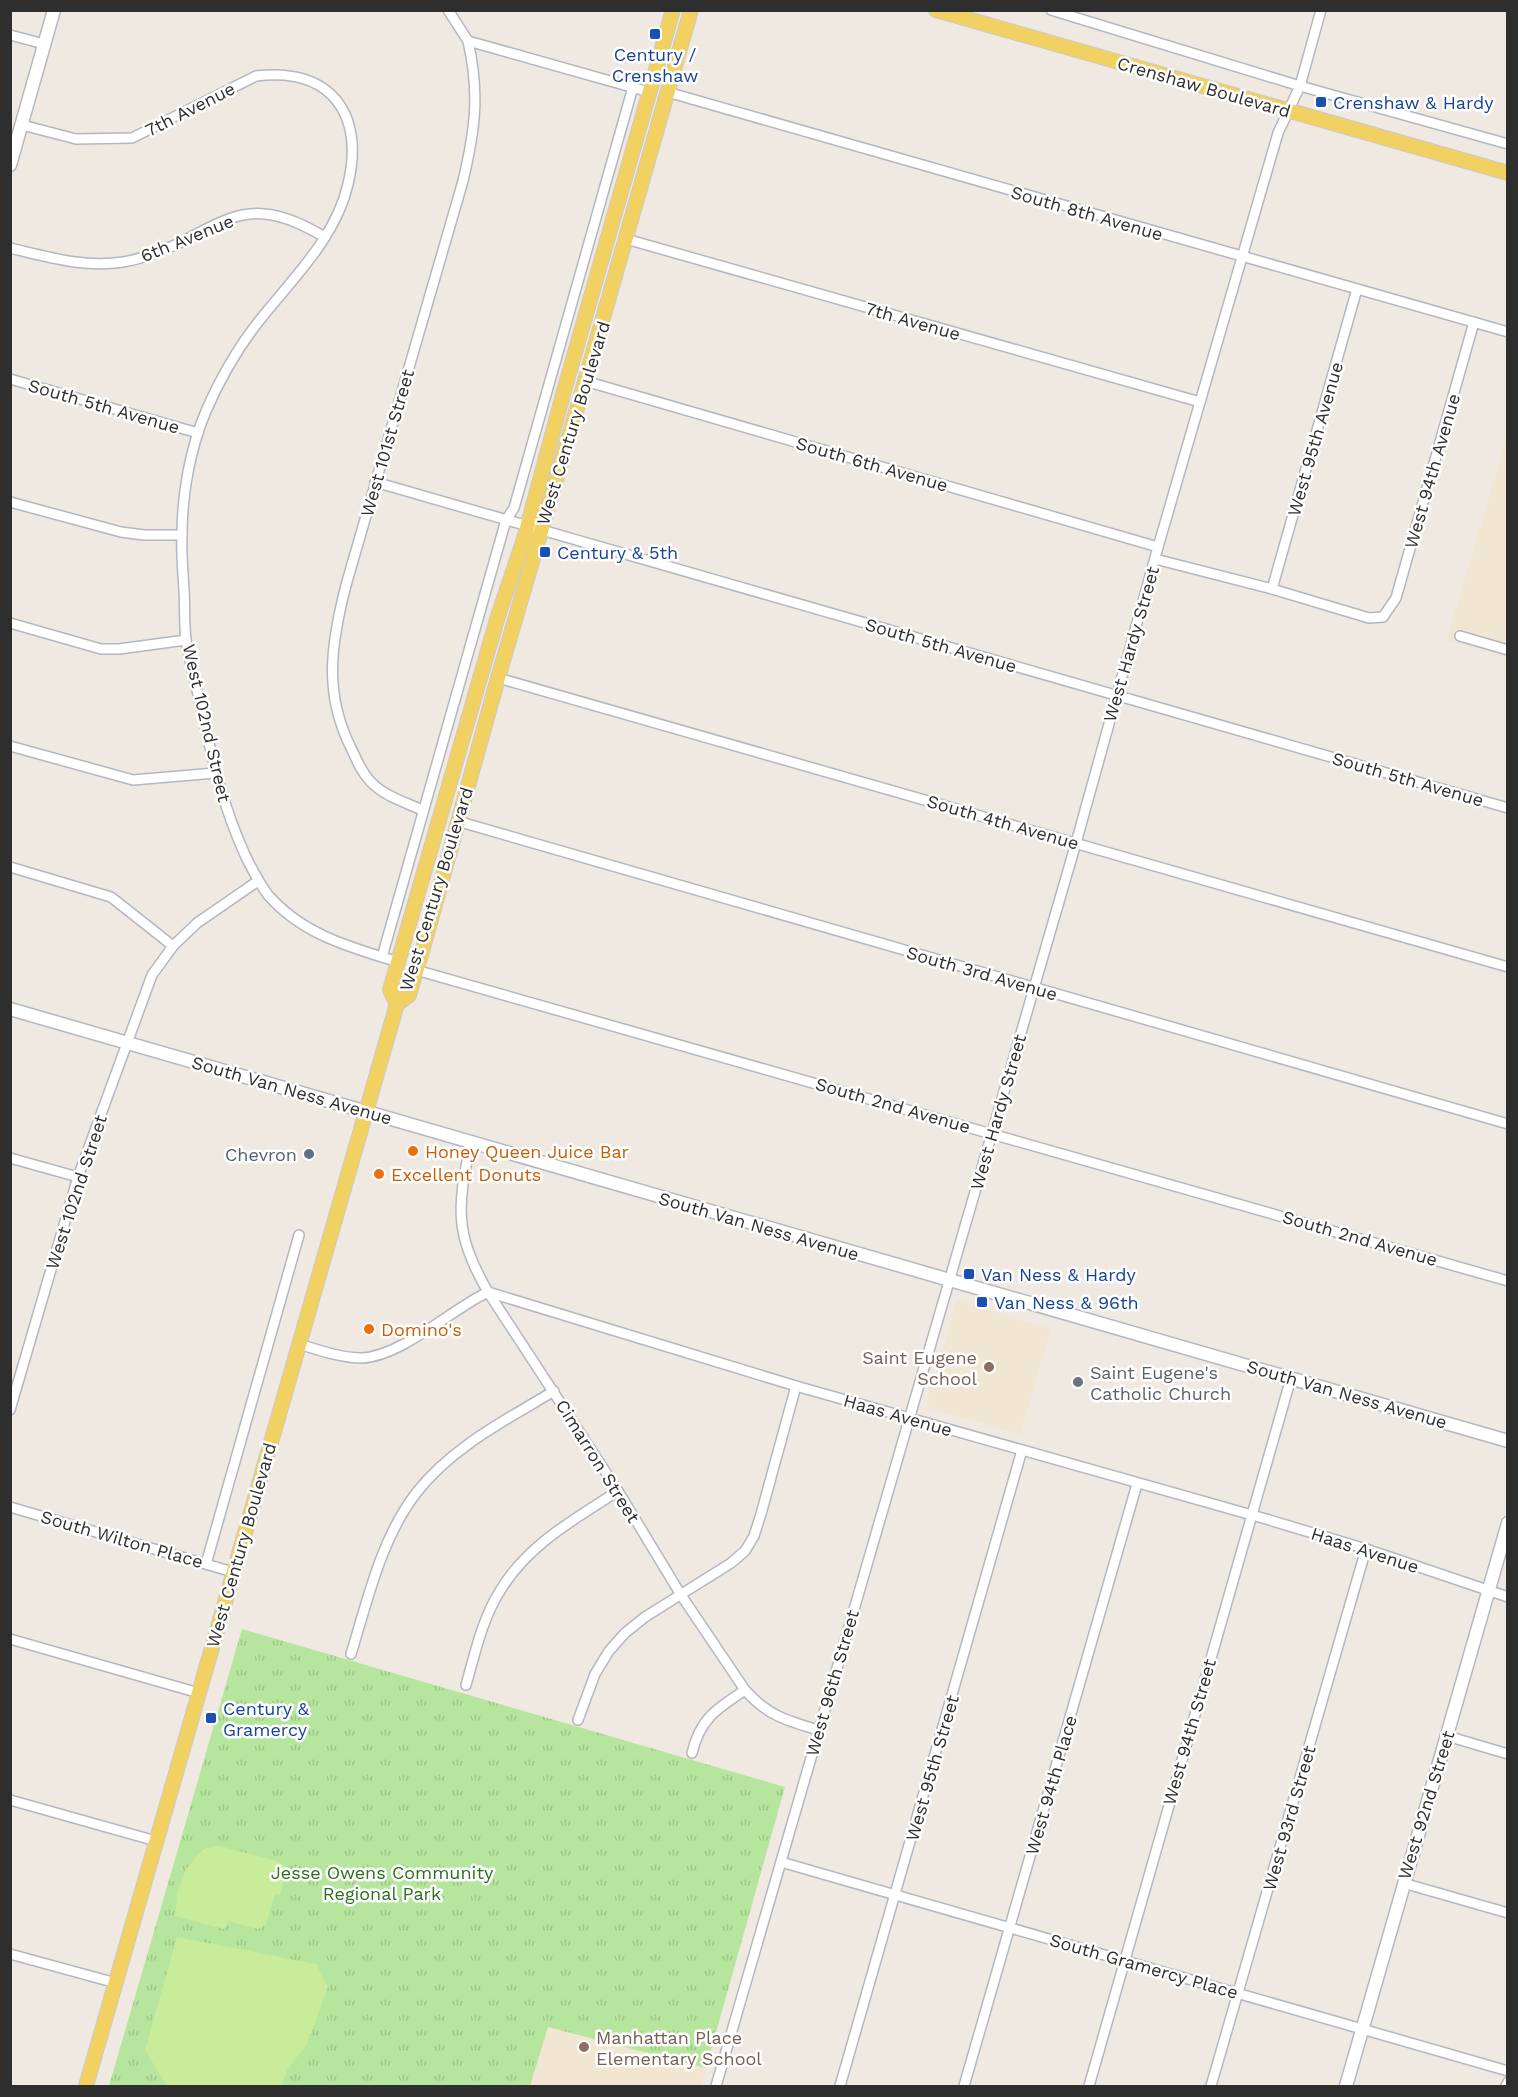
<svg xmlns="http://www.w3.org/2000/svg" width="1518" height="2097" viewBox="0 0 1518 2097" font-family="'Work Sans',sans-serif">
<defs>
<pattern id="park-tufts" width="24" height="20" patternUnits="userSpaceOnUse" patternTransform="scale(1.5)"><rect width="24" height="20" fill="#b6e59e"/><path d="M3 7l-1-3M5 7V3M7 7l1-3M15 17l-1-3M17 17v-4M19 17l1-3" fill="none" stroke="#9dc588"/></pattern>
</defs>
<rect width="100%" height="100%" fill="#efe9e1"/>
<g fill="#f0e6d1">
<polygon points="1507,437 1507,658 1447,640"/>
<polygon points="957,1301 1051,1329 1020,1434 929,1408 926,1404"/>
<polygon points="548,2026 706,2068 701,2086 530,2086"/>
</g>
<polygon fill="url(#park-tufts)" points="242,1629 785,1787 706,2068 548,2027 530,2086 109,2086"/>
<g fill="#c9ec9a">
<polygon points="219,1846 277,1861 287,1868 280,1895 275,1894 266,1924 258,1929 228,1921 224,1929 175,1916 178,1891 186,1869 203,1849"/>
<polygon points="177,1937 316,1964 328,1987 307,2044 287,2070 282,2086 170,2086 165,2083 145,2050"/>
</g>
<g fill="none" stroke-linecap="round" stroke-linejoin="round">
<defs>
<g id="street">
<polyline points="448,10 468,41 649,92"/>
<polyline points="1051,10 1300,86 1508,144"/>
<polyline points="10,35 44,44"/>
<polyline points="667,92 1508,332"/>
<path d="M22,125L76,139L132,138L256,76C331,67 365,114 348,184C336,238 292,279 259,321C237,349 220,379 206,411C190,449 182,494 182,535C181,553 183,572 184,590C185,607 184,624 186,640C189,661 196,683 200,704C212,757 223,808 246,857C253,871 259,883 268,895C303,935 350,947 398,962"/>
<polyline points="626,239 1200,402"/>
<path d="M10,248C48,257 84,268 123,262C142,259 158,252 175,245C203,232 233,210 265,214C287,216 307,227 325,237"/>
<polyline points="10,379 198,433"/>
<polyline points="585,381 1158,547"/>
<polyline points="375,482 1508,808"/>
<polyline points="10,502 121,532 144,535 182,535"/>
<polyline points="1155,559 1272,589 1369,618 1383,617 1396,598 1474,322"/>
<polyline points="1272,589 1357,289"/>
<polyline points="10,623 101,649 119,649 186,640"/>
<polyline points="1460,636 1508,650"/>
<polyline points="498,678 1508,967"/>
<polyline points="10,746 133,780 215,773"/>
<path d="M422,810C405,802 384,796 371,782C362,773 357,761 352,750C323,694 331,644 346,585L463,181C475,130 480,94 468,41"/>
<polyline points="457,821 1508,1124"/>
<polyline points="10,867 111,897 173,946"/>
<polyline points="382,957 506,520 514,508 633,87"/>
<polyline points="416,970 1508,1281"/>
<path d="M471,1142C457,1207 454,1233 488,1292L618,1491L681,1595L745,1690C768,1716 786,1720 818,1730"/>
<polyline points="10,1158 78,1177"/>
<path d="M299,1344C318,1350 341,1358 362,1358C402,1356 452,1309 488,1292L796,1386L1266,1519L1366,1549L1508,1597"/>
<polyline points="10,1410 78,1177 152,975 173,946 197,923 258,881"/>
<polyline points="10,1507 233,1572"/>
<polyline points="206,1564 299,1235"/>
<polyline points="10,1639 199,1693"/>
<path d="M351,1654C368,1599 381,1538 417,1492C452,1447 506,1420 554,1391"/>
<path d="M466,1685C475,1654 482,1619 500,1591C527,1545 575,1519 618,1491"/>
<polyline points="578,1720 595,1674 609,1651 625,1633 645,1617 731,1563 745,1551 754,1536 761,1514 796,1386"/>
<polyline points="1447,1736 1508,1754"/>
<path d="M692,1753C700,1719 716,1709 745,1690"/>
<polyline points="10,1800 156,1841"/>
<polyline points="781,1862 1508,2071"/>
<polyline points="1403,1883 1508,1913"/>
<polyline points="10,1954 116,1983"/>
<polyline points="716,2086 1076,843 1158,547 1278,133 1300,86 1321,10"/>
<polyline points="840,2086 1022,1450"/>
<polyline points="964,2086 1137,1484"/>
<polyline points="1089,2086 1291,1378"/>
<polyline points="1211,2086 1366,1549"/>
<polyline points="1506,2086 1508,2082"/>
</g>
<g id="secondary">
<polyline points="10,165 54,10"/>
<polyline points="10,1009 1508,1441"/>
<polyline points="1346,2086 1508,1523"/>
</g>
<g id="primary">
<polyline points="936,10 1508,173"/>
<polyline points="397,1004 390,990 498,616 524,539 564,391 673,10"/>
<polyline points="86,2086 397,1004 409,995 423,948 498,678 585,381 691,10"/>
</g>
</defs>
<use href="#street" stroke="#b4b7c1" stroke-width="12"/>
<use href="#secondary" stroke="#b4b7c1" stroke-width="15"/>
<use href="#primary" stroke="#c9c9c9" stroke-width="16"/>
<use href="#street" stroke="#fff" stroke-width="9"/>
<use href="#secondary" stroke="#fff" stroke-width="12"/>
<use href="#primary" stroke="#f2d163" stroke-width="14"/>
</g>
<g fill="#1a4fb4" stroke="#fff" stroke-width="2">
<rect x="649" y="28" width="12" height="12" rx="3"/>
<rect x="1315" y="96" width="12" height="12" rx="3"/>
<rect x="539" y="546" width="12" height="12" rx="3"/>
<rect x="963" y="1268" width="12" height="12" rx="3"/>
<rect x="976" y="1296" width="12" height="12" rx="3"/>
<rect x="205" y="1712" width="12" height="12" rx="3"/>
</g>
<g fill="#e8710a" stroke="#fff" stroke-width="2">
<circle cx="413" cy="1151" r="6"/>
<circle cx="379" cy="1174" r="6"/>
<circle cx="369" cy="1329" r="6"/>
</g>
<circle fill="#5c6f8a" stroke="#fff" stroke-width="2" cx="309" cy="1154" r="6"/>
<g fill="#8d6e63" stroke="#fff" stroke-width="2">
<circle cx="989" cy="1367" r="6"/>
<circle cx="584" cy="2047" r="6"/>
</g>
<circle fill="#6b7280" stroke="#fff" stroke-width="2" cx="1078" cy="1382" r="6"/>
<g text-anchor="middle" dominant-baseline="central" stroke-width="5" stroke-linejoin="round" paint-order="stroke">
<g font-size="18" fill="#164399" stroke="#fff" text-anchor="start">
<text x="655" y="54" text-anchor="middle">Century /<tspan x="655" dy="21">Crenshaw</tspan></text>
<text x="1333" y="102">Crenshaw &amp; Hardy</text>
<text x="557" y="552">Century &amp; 5th</text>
<text x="981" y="1274">Van Ness &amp; Hardy</text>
<text x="994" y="1302">Van Ness &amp; 96th</text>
<text x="223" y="1708">Century &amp;<tspan x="223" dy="21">Gramercy</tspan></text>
</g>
<g font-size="18" fill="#2e2e2e" stroke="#fff">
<text transform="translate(1204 87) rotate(16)">Crenshaw Boulevard</text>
<text transform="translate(190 109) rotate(-27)">7th Avenue</text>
<text transform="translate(1087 213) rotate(16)">South 8th Avenue</text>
<text transform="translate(187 238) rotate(-22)">6th Avenue</text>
<text transform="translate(913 321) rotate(16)">7th Avenue</text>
<text transform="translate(104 406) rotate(16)">South 5th Avenue</text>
<text transform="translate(573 423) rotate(-73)">West Century Boulevard</text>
<text transform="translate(1315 439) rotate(-74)">West 95th Avenue</text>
<text transform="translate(387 443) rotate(-74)">West 101st Street</text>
<text transform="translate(872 464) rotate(16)">South 6th Avenue</text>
<text transform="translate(1432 471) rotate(-74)">West 94th Avenue</text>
<text transform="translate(1131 644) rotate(-74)">West Hardy Street</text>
<text transform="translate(941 645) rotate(16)">South 5th Avenue</text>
<text transform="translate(207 723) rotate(77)">West 102nd Street</text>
<text transform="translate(1408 779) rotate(16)">South 5th Avenue</text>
<text transform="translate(1003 822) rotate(16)">South 4th Avenue</text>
<text transform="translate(436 889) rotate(-73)">West Century Boulevard</text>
<text transform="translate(982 973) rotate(16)">South 3rd Avenue</text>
<text transform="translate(292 1090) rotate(16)">South Van Ness Avenue</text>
<text transform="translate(893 1105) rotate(16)">South 2nd Avenue</text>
<text transform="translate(998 1112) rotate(-74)">West Hardy Street</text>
<text transform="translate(76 1192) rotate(-72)">West 102nd Street</text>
<text transform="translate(759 1226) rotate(16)">South Van Ness Avenue</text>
<text transform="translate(1360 1238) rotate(16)">South 2nd Avenue</text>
<text transform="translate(1347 1394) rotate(16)">South Van Ness Avenue</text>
<text transform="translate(898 1415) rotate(16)">Haas Avenue</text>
<text transform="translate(598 1461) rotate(58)">Cimarron Street</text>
<text transform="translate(122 1539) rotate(16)">South Wilton Place</text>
<text transform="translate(241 1545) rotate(-74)">West Century Boulevard</text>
<text transform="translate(1365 1550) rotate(18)">Haas Avenue</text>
<text transform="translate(832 1683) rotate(-74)">West 96th Street</text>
<text transform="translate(1189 1732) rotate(-74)">West 94th Street</text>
<text transform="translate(932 1768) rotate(-74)">West 95th Street</text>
<text transform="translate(1051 1785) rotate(-74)">West 94th Place</text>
<text transform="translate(1426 1805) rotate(-73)">West 92nd Street</text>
<text transform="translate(1289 1818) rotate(-74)">West 93rd Street</text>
<text transform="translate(1144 1966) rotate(16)">South Gramercy Place</text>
</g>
<g font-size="18" fill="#c56008" stroke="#fff" text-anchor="start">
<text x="425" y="1151">Honey Queen Juice Bar</text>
<text x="391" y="1174">Excellent Donuts</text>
<text x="381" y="1329">Domino's</text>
</g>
<g font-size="18" fill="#4e5e75" stroke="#fff" text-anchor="end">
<text x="297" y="1154">Chevron</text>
</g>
<g font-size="18" fill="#785e54" stroke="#fff" text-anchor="end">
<text x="977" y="1357">Saint Eugene<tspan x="977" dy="21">School</tspan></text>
<text x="596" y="2037" text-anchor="start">Manhattan Place<tspan x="596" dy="21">Elementary School</tspan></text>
</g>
<g font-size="18" fill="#5b616d" stroke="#fff" text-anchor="start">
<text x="1090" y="1372">Saint Eugene's<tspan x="1090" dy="21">Catholic Church</tspan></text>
</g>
<g font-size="18" fill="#2c6e1b" stroke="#fff">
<text x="382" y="1872">Jesse Owens Community<tspan x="382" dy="21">Regional Park</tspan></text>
</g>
</g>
<rect width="1518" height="2097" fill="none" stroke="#2e2e2e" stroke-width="24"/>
</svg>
